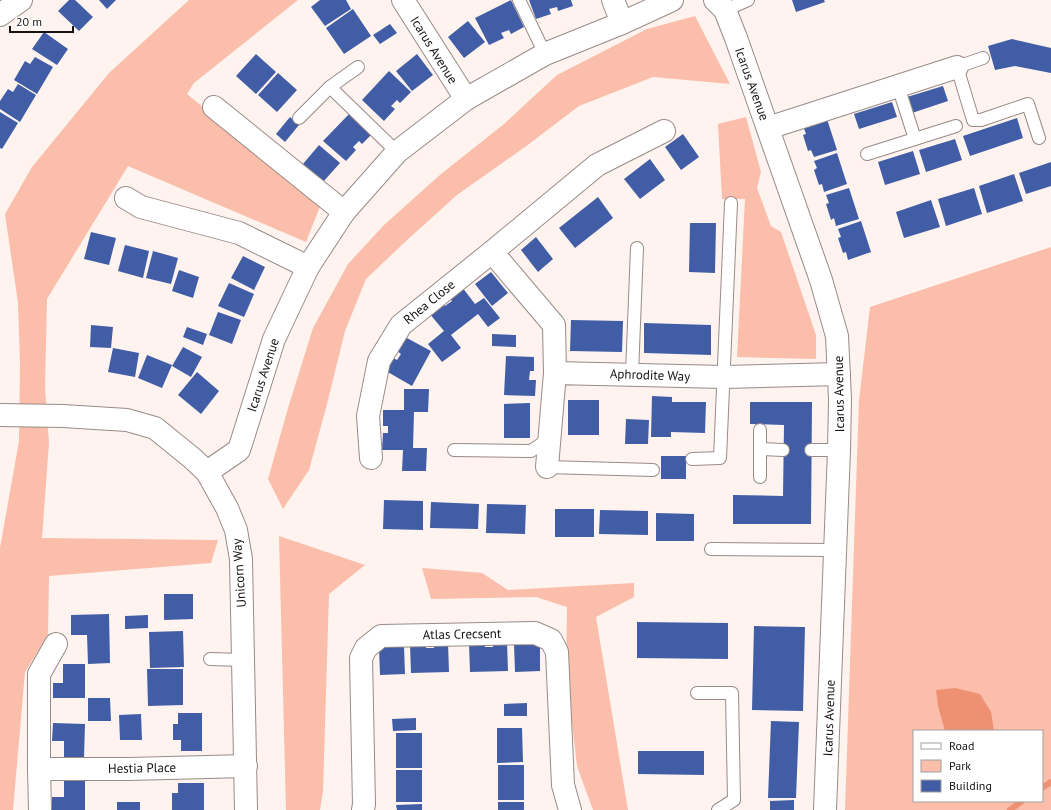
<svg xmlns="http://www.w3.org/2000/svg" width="1051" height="810" viewBox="0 0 1051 810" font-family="'PT Sans',sans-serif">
<rect width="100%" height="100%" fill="#fef3ef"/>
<g fill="#fbbeab" fill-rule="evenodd">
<polygon points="189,0 298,0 194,83 187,94 321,204 306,242 128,166 47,299 45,387 49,443 42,538 218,540 211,563 49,576 48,635 25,672 13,810 0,810 0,548 19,441 20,364 18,303 5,214 32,167 109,73"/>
<polygon points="695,16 730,84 653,77 579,106 529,144 457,195 406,241 366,279 345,331 326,408 309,470 283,509 268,479 288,408 313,328 348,264 384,225 441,174 504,124 557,75 647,29"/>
<polygon points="746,117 761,172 757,188 771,226 781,232 816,335 816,359 737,357 745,199 722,199 718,124"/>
<path d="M1051,247V810H845L859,400L870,307ZM914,731H1042V801H914Z"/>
<polygon points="279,536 365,565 329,594 323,791 320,810 286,810"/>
<polygon points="422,568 482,573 508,590 634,583 634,597 596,617 628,810 593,810 577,766 566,670 567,607 536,597 431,599"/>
</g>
<polygon fill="#ee9072" points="955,688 980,694 991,712 994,731 945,731 938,706 936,690"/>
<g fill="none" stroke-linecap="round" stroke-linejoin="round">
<g stroke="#ee9072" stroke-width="6">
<polyline points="1042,788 1051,782"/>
<polyline points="1010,810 1022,801"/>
</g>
</g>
<g fill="#405da6">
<polygon points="69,0 75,0 93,17 79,31 58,11"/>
<polygon points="99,0 116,0 107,9"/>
<polygon points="320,0 346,0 351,9 325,26 311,7"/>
<polygon points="511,0 524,27 511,34 509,30 501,33 504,38 489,45 475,18"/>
<polygon points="529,0 571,0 573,6 558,11 557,7 549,9 551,14 536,19"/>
<polygon points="792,0 824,0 825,2 796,12"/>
<polygon points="353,9 371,36 344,54 326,28"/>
<polygon points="468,21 485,42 464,58 448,37"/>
<polygon points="390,24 397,33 380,44 373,35"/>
<polygon points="44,32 68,49 57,65 32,49"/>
<polygon points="1012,39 1051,48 1051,73 1015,66 995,70 988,46"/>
<polygon points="256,54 276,72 256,94 236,76"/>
<polygon points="417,54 433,75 412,91 396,71"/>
<polygon points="35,57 53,67 37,94 14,80 25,61 30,64"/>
<polygon points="389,71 411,92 400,103 397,100 391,106 395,109 384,121 362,100"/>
<polygon points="278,73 297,90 277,112 258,95"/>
<polygon points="18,84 36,95 20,122 0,109 0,101 8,89 13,92"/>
<polygon points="943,86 948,101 912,113 907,97"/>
<polygon points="892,102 897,117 859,129 854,114"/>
<polygon points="0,112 18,123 2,149 0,148"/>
<polygon points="351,112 373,133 362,144 359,141 353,147 356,150 346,161 323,141"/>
<polygon points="290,117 299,125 285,142 276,134"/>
<polygon points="1017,118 1023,138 970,156 963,136"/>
<polygon points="827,119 837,150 814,157 811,150 808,151 803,135 806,134 803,126"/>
<polygon points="683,134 699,157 681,170 665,147"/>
<polygon points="955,139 962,160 926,172 919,150"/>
<polygon points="319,145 340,163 323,182 303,164"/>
<polygon points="913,151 920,174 885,185 878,162"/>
<polygon points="837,153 847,184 824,192 822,184 819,185 814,170 817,168 814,161"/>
<polygon points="650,159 665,180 640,199 624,179"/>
<polygon points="1051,162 1051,186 1026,194 1019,173"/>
<polygon points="1014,174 1023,201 987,213 979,186"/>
<polygon points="849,188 859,219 836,226 834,218 831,220 826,204 829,203 826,195"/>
<polygon points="974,188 982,214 946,226 938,199"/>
<polygon points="598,197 613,218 575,248 559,228"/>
<polygon points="931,200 940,227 904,238 896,212"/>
<polygon points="861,221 871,252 848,260 846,252 843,253 838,238 841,237 838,229"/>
<polygon points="690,223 716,223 715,273 689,272"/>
<polygon points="91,232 116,238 109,265 84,259"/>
<polygon points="536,237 553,259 538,272 521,250"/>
<polygon points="125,245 149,251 143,278 118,271"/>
<polygon points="153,251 178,258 171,284 146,278"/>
<polygon points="243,256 265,267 254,290 231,278"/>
<polygon points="179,270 199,277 193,298 172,291"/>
<polygon points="491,272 508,293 492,306 475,284"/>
<polygon points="229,283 254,294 244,317 218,306"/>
<polygon points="462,287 475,304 484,298 500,318 488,327 478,314 451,335 461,348 442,362 428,344 444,331 429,313 442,302 445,306 452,301 449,297"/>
<polygon points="218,312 241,320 232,344 209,335"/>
<polygon points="571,320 623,321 622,352 570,351"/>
<polygon points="644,323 711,325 711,355 644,353"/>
<polygon points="91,325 113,327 111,348 90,347"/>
<polygon points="187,327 207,334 203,345 183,337"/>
<polygon points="492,334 516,335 516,347 492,346"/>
<polygon points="405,337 431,351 412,386 386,371 393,358 397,360 401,354 397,351"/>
<polygon points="183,347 202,357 191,377 172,366"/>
<polygon points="113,348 139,353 135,377 108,372"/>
<polygon points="147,355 172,365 162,388 138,378"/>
<polygon points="506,356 534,357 534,371 530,371 529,380 536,380 535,396 504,395"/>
<polygon points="197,372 219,391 201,414 178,395"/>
<polygon points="404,389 429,389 428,412 414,412 413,448 427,448 426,471 402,471 403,450 382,450 383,433 388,433 388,426 383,426 383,410 404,410"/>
<polygon points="652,396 672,397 672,402 706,402 705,433 671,432 671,437 651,437"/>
<rect x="568" y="400" width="31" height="35"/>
<polygon points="750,402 812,402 811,524 733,524 733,495 783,496 784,425 750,424"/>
<polygon points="530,403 530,438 504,438 504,404"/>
<polygon points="626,419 649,420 648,444 625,444"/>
<rect x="661" y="456" width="25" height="23"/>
<polygon points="384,500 423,501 423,530 383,529"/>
<polygon points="431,502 479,504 478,529 430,528"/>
<polygon points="487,504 526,505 525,534 486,533"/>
<rect x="555" y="509" width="39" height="28"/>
<polygon points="600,510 648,511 648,535 599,534"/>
<polygon points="656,513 694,514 694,541 656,541"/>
<polygon points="164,594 193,594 193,619 164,620"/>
<polygon points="109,614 110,663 88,664 87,635 71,635 71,615"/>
<polygon points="148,615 148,628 125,629 125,616"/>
<polygon points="637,622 728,623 728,659 637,658"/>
<polygon points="754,626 805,627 803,711 752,710"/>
<polygon points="183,631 184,667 150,668 149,632"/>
<polygon points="507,642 508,671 470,672 469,643 485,643 485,647 493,647 493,643"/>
<polygon points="426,643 426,648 434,648 434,644 448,643 449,672 411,673 410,644"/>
<polygon points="514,644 540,644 540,671 515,672"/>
<polygon points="379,647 404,647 405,674 380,675"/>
<polygon points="63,664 85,664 85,698 53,698 53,683 63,683"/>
<polygon points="147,669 183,669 183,705 148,706"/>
<polygon points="88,698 110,698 111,721 88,721"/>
<polygon points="527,703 527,716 504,716 504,704"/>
<polygon points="178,713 202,713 202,751 181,751 181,740 173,740 173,724 178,724"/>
<polygon points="141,714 142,740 120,740 119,715"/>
<polygon points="416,718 416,730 393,731 392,719"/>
<polygon points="771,721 799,722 796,798 768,798"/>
<polygon points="53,723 85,724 84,758 64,758 64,741 52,741"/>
<polygon points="497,728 522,728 523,762 497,763"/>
<rect x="396" y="733" width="26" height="35"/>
<polygon points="638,751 704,751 704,775 638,774"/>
<rect x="498" y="765" width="26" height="35"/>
<rect x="396" y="770" width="26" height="32"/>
<polygon points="64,779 85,780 85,810 52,810 52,797 64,797"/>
<polygon points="178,783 204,783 204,810 172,810 172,793 178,793"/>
<polygon points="794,800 794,810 770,810 770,801"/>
<rect x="117" y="802" width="23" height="8"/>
<rect x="498" y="802" width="26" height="8"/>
<polygon points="422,804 422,810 397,810 396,805"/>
</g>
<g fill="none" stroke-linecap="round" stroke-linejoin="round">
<defs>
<g id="service">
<polyline points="519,0 545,54"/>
<polyline points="725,10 748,0"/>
<polyline points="983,58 957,67 973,120 981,120 1028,104 1039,138"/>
<polyline points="898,86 915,139"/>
<polyline points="330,87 358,67"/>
<polyline points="299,118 330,87 397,152"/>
<polyline points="867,154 956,126"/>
<polyline points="632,374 637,248"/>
<polyline points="760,449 783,450"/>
<polyline points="454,450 531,451 550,438"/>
<polyline points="811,450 839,450"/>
<polyline points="692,459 720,458 731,203"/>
<polyline points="547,467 653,470"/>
<polyline points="760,477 760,430"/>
<polyline points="711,549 835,550"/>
<polyline points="210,659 243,660"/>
<polyline points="697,693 732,693 734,800 718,810"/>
</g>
<g id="minor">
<polyline points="403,0 466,99"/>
<polyline points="613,0 622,23"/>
<polyline points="715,0 725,10 736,38 821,280 837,336 840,399 839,450 825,810"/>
<polyline points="0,15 21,0"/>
<polyline points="214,107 344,212"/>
<polyline points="768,128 957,67"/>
<polyline points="126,198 141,207 239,233 308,267"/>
<polyline points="492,252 554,325 555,373"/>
<polyline points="0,415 63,416 127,420 155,428 192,458 207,472 227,508 236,530 241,559 246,810"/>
<polyline points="371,458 368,416 379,361 401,325 492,252 597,165 664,131"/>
<polyline points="547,467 555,373 724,377 839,374"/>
<polyline points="207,472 239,450 274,339 308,267 344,212 397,152 466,99 545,54 622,23 672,0"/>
<polyline points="39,769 39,674 56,644"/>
<polyline points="40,810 39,769 129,769 246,766"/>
<polyline points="363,810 364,804 361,658 366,648 381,636 535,633 551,640 557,652 563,785 570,810"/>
</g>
</defs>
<use href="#service" stroke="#988b87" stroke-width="14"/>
<use href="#minor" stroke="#988b87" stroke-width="24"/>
<use href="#service" stroke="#fff" stroke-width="12"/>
<use href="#minor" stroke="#fff" stroke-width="22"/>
</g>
<g text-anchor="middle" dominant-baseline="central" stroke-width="4" stroke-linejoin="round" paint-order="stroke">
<g font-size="13" fill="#161210" stroke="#fff">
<text transform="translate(434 50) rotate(58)">Icarus Avenue</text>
<text transform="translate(752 84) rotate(70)">Icarus Avenue</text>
<text transform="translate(429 302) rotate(-39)">Rhea Close</text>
<text transform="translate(263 375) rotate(-72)">Icarus Avenue</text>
<text transform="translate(650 375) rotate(2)">Aphrodite Way</text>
<text transform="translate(839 394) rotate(-91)">Icarus Avenue</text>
<text transform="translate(239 573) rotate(-94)">Unicorn Way</text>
<text transform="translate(462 634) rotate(-1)">Atlas Crecsent</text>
<text transform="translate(829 718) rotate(-88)">Icarus Avenue</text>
<text transform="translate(142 768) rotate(-1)">Hestia Place</text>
</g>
</g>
<rect x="913" y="730" width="130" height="72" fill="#ffffff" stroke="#a2a09f"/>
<rect x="921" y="743" width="20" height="6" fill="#ffffff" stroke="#a2a09f"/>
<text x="949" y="750" font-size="12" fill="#161210">Road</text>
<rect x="921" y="760" width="20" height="12" fill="#fbbeab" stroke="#a2a09f"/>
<text x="949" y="770" font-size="12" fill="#161210">Park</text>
<rect x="921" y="780" width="20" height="12" fill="#405da6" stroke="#a2a09f"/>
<text x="949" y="790" font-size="12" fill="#161210">Building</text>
<path d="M10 26v6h63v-6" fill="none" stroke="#161210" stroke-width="2"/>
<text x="16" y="26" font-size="12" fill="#161210" stroke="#ffffff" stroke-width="3" paint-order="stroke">20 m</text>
</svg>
